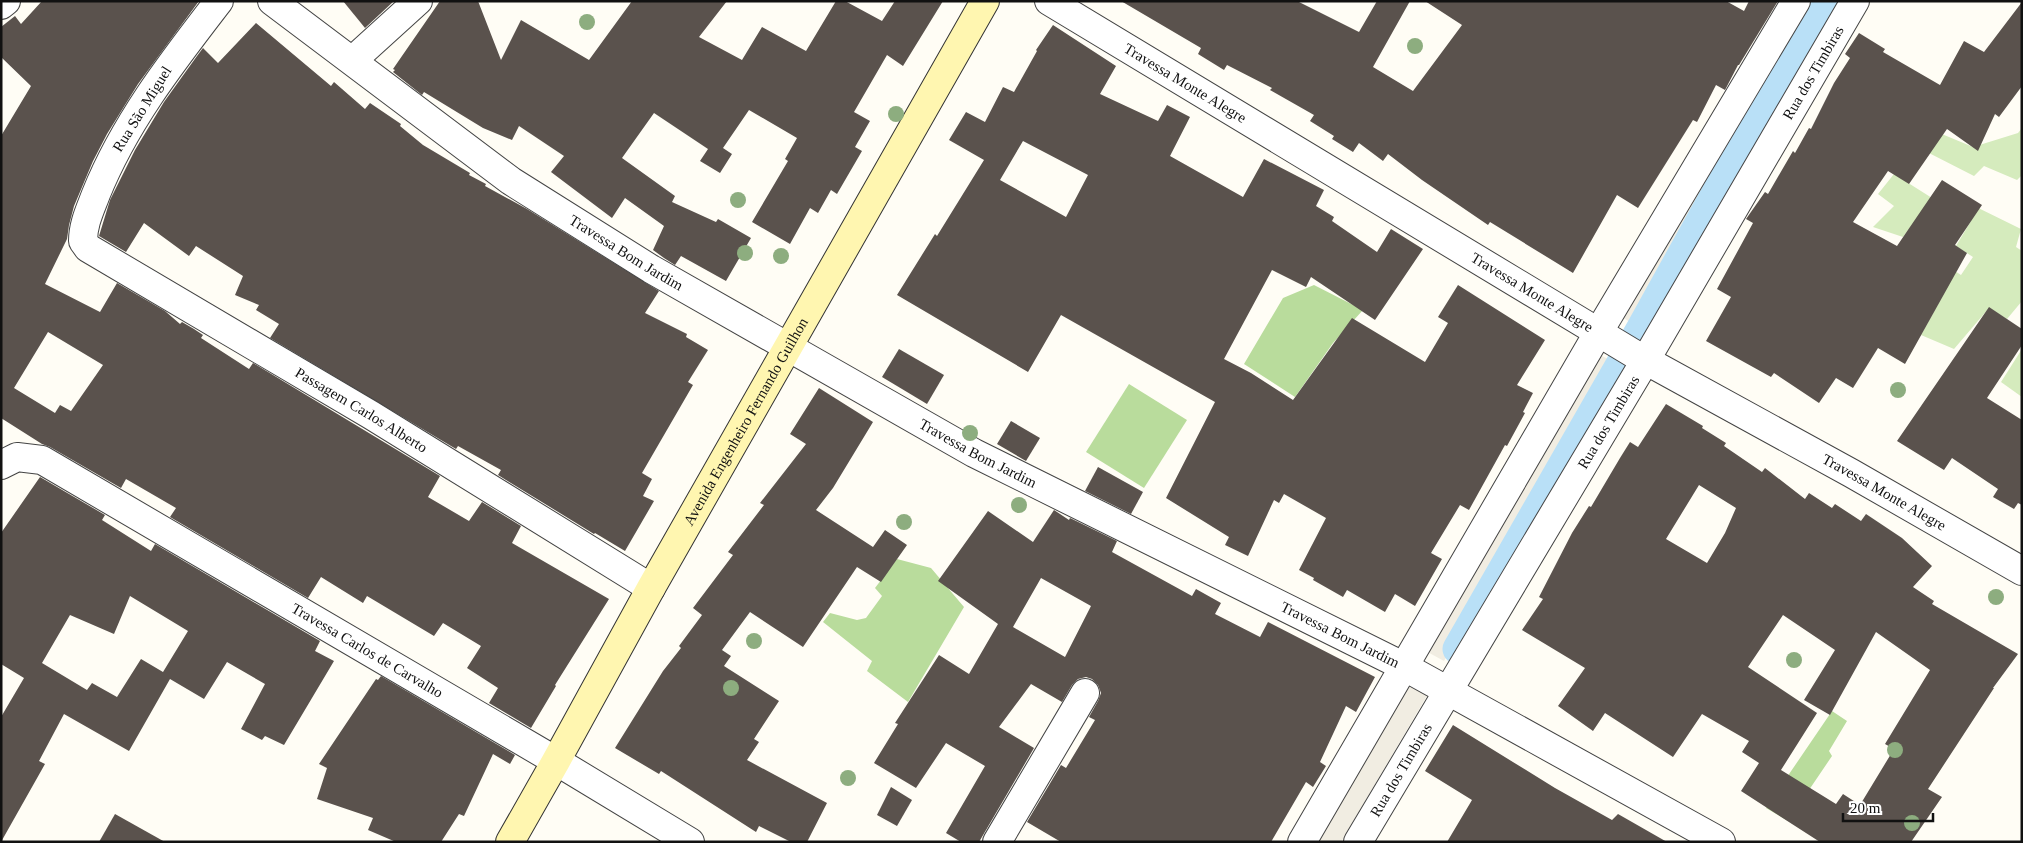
<svg xmlns="http://www.w3.org/2000/svg" width="2023" height="843" viewBox="0 0 2023 843" font-family="'Times New Roman',serif">
<rect width="100%" height="100%" fill="#fffdf5"/>
<g fill="#d5ebbd">
<polygon points="2022,128 2022,175 2017,180 1984,166 1974,176 1925,151 1937,132 1973,147 2018,133"/>
<polygon points="1894,174 1932,198 1903,237 1873,227 1894,206 1878,194"/>
<polygon points="1960,199 2021,229 2016,247 2022,251 2022,301 2007,319 1989,308 1954,349 1921,335 1942,297 1935,258 1961,275 1973,257 1956,246 1971,221"/>
<polygon points="2022,349 2022,397 2001,382"/>
</g>
<g fill="#b9dc9c">
<polygon points="1314,285 1363,310 1333,343 1295,397 1244,364 1283,298"/>
<polygon points="1129,384 1187,420 1144,488 1086,452"/>
<polygon points="897,559 931,568 964,607 908,702 867,671 872,661 823,622 830,613 857,620 866,618 882,596 875,588"/>
<polygon points="1832,711 1847,721 1829,751 1832,756 1788,821 1766,808"/>
</g>
<g fill="#f1ede2">
<polygon points="1808,1 1836,1 1638,327 1617,314"/>
<polygon points="1596,353 1618,364 1444,661 1422,649"/>
<polygon points="1404,685 1428,694 1341,842 1312,842"/>
</g>
<g fill="none" stroke-linecap="round" stroke-linejoin="round">
<polyline stroke="#b9e0f7" stroke-width="31" points="1458,649 1642,328 1823,1"/>
</g>
<g fill="#5a524d" fill-rule="evenodd">
<path d="M42,1H199L138,84L107,134L93,161L74,206L69,225L67,239L45,284L100,312L117,283L165,311L180,324L182,322L194,329L203,335L201,338L249,369L253,363L440,476L428,497L469,521L482,502L521,526L512,543L609,599L555,685L556,686L531,728L489,703L498,688L467,668L481,646L443,623L434,636L367,596L363,603L321,577L308,598L170,517L176,508L126,479L121,488L50,447L42,444L1,418V136L31,86L1,57V27L15,16L21,24ZM48,332L103,365L71,411L60,405L55,413L14,388Z"/>
<polygon points="343,1 394,1 365,28"/>
<polygon points="440,1 478,1 501,60 521,20 589,60 632,1 727,1 699,37 742,60 762,27 806,51 836,1 845,1 882,21 895,1 943,1 903,66 887,55 854,112 870,121 855,147 862,151 837,194 831,190 818,213 810,208 790,244 752,222 788,161 785,159 797,138 749,110 723,148 732,154 720,173 700,161 708,149 654,113 622,158 675,196 672,202 716,222 718,219 751,238 726,281 681,256 675,265 664,258 653,250 664,226 625,198 612,218 551,172 564,156 519,126 512,140 483,128 424,92 422,95 393,72 395,70 393,69"/>
<polygon points="1121,1 1297,1 1359,32 1377,1 1410,1 1373,67 1413,91 1462,25 1425,1 1726,1 1744,11 1749,1 1778,1 1739,65 1738,65 1725,90 1716,85 1697,122 1693,120 1638,208 1617,195 1573,273 1490,222 1488,225 1422,180 1388,154 1383,161 1359,143 1353,152 1332,139 1334,136 1310,121 1314,115 1270,90 1272,88 1227,65 1224,70 1198,54 1201,48"/>
<polygon points="2022,2 2022,86 1999,117 1995,114 1978,151 1947,129 1909,184 1888,171 1853,222 1897,246 1942,180 1982,205 1955,245 1967,253 1905,364 1878,348 1853,388 1836,378 1819,403 1774,373 1771,377 1706,341 1731,297 1717,289 1753,223 1746,219 1765,192 1768,194 1793,151 1795,153 1809,128 1811,129 1834,83 1850,58 1845,54 1859,33 1885,49 1883,52 1940,85 1964,41 1984,52"/>
<polygon points="256,23 331,86 334,82 365,109 370,103 401,124 400,126 423,145 470,173 469,175 486,184 485,186 527,209 659,291 645,313 687,334 686,337 708,350 688,382 693,385 642,473 652,479 643,496 654,501 625,551 595,533 594,534 498,475 501,470 458,446 456,449 270,338 279,324 256,310 259,305 235,295 243,276 196,246 189,256 144,223 126,252 99,236 110,200 135,150 164,102 197,56 203,48 218,63"/>
<path d="M1053,25L1116,66L1100,94L1158,121L1167,105L1190,117L1170,156L1243,197L1264,159L1324,190L1316,206L1334,217L1332,221L1377,252L1391,229L1423,249L1375,320L1311,277L1306,287L1272,270L1224,359L1251,373L1293,400L1352,318L1425,362L1448,323L1438,317L1458,285L1545,340L1517,385L1533,393L1523,412L1525,413L1507,446L1505,445L1469,510L1460,505L1431,553L1442,559L1415,606L1395,594L1385,612L1347,590L1343,597L1313,580L1314,578L1299,570L1326,518L1284,494L1279,503L1274,500L1248,556L1225,545L1229,537L1166,498L1215,402L1061,315L1028,372L897,295L935,234L937,236L984,160L949,140L966,112L985,122L1003,87L1014,92L1037,51L1036,50ZM1023,141L1088,175L1066,217L1000,180Z"/>
<polygon points="1989,307 2022,329 2022,345 1987,398 2022,420 2022,505 2018,503 2014,509 1993,497 1998,489 1952,458 1944,470 1897,441"/>
<polygon points="899,349 944,375 927,404 882,377"/>
<polygon points="819,388 873,422 833,488 816,510 873,547 885,530 907,545 881,582 857,567 803,647 750,612 722,650 731,656 724,666 779,701 754,739 759,742 747,760 827,803 807,842 791,842 759,826 756,832 661,771 659,774 615,748 663,671 681,648 679,646 702,615 693,608 733,555 728,552 764,505 760,503 806,444 790,434"/>
<path d="M1666,404L1703,426L1702,428L1726,443L1724,446L1762,472L1765,468L1805,499L1809,493L1832,508L1835,504L1861,521L1866,514L1902,538L1932,566L1913,587L1934,601L1932,604L2018,654L1993,688H1994L1928,789L1942,797L1911,842H1820L1741,791L1759,763L1742,752L1749,741L1702,714L1673,757L1605,713L1593,731L1558,706L1585,668L1522,630L1543,599L1539,597L1572,533L1589,506L1591,507L1620,458L1630,442L1638,447ZM1699,485L1736,508L1725,533L1707,563L1666,539ZM1783,615L1835,650L1804,700L1830,715L1876,632L1930,670L1885,744L1894,749L1860,805L1843,794L1836,804L1781,770L1817,713L1748,667Z"/>
<polygon points="1011,421 1040,438 1026,461 997,444"/>
<polygon points="1098,467 1143,492 1131,514 1085,491"/>
<path d="M40,477L105,515L102,520L151,551L155,544L320,641L315,651L334,661L284,745L265,736L262,740L241,729L265,684L227,662L204,699L170,679L129,751L64,714L39,761L45,764L1,842V717L24,678L1,664V533ZM130,596L188,631L163,672L141,659L117,697L92,683L87,690L42,663L70,615L114,634Z"/>
<path d="M1054,510L1069,520L1070,518L1117,541L1112,552L1192,596L1196,589L1221,603L1215,614L1260,637L1268,622L1375,677L1356,712L1346,706L1320,762L1326,766L1313,787L1306,782L1271,842H1061L1027,822L1061,765L1066,768L1095,720L1089,717L1098,701L1101,693L1098,685L1092,679L1086,677L1078,679L1072,685L1062,702L1031,684L999,727L1034,748L979,842H961L946,833L985,766L946,743L916,788L874,763L898,724L895,723L939,655L969,674L998,624L938,581L988,511L1033,542ZM1041,578L1091,606L1065,657L1013,627Z"/>
<polygon points="381,676 515,755 510,764 493,754 464,816 459,814 441,842 396,842 368,830 373,818 317,799 327,768 319,764 376,679 378,680"/>
<polygon points="1453,725 1555,788 1612,820 1618,814 1667,842 1447,842 1472,800 1425,771"/>
<polygon points="891,787 912,800 897,826 877,815"/>
<polygon points="115,814 165,842 99,842"/>
</g>
<g fill="none" stroke-linecap="round" stroke-linejoin="round">
<defs>
<g id="street">
<path id="s1" d="M219,1C172,62 125,122 96,194C90,210 83,224 83,241L88,248L371,415L651,588"/>
<path id="s2" d="M272,1L511,181L651,269L974,453L1403,666L1721,842"/>
<path id="s3" d="M1049,1L1636,355L1851,473L2022,571"/>
<polyline points="1,5 6,1"/>
<polyline points="353,60 418,1"/>
<path id="s4" d="M1,465L17,457L42,460L556,761L690,842"/>
<polyline points="997,842 1085,693"/>
<polyline points="1302,842 1598,333 1796,1"/>
<path id="s5" d="M1358,842L1645,361L1855,1"/>
</g>
<g id="secondary">
<path id="s6" d="M510,842L556,761L651,588L985,1"/>
</g>
</defs>
<use href="#street" stroke="#444" stroke-width="30"/>
<use href="#secondary" stroke="#333" stroke-width="30"/>
<use href="#street" stroke="#fff" stroke-width="28"/>
<use href="#secondary" stroke="#fff6b0" stroke-width="28"/>
</g>
<g fill="#8dad7f">
<circle cx="587" cy="22" r="8"/>
<circle cx="1415" cy="46" r="8"/>
<circle cx="896" cy="114" r="8"/>
<circle cx="738" cy="200" r="8"/>
<circle cx="745" cy="253" r="8"/>
<circle cx="781" cy="256" r="8"/>
<circle cx="1898" cy="390" r="8"/>
<circle cx="970" cy="433" r="8"/>
<circle cx="1019" cy="505" r="8"/>
<circle cx="904" cy="522" r="8"/>
<circle cx="1996" cy="597" r="8"/>
<circle cx="754" cy="641" r="8"/>
<circle cx="1794" cy="660" r="8"/>
<circle cx="731" cy="688" r="8"/>
<circle cx="1895" cy="750" r="8"/>
<circle cx="848" cy="778" r="8"/>
<circle cx="1912" cy="823" r="8"/>
</g>
<g text-anchor="middle" dominant-baseline="central" stroke-width="5" stroke-linejoin="round" paint-order="stroke">
<g font-size="15" fill="#111" stroke="#fff">
<text stroke="none"><textPath href="#s5" startOffset="894">Rua dos Timbiras</textPath></text>
<text stroke="none"><textPath href="#s3" startOffset="159">Travessa Monte Alegre</textPath></text>
<text transform="translate(142 109) rotate(-58)">Rua São Miguel</text>
<text stroke="none"><textPath href="#s2" startOffset="435">Travessa Bom Jardim</textPath></text>
<text stroke="none"><textPath href="#s3" startOffset="564">Travessa Monte Alegre</textPath></text>
<text stroke="none"><textPath href="#s1" startOffset="605">Passagem Carlos Alberto</textPath></text>
<text stroke="none"><textPath href="#s6" startOffset="482">Avenida Engenheiro Fernando Guilhon</textPath></text>
<text stroke="none"><textPath href="#s5" startOffset="489">Rua dos Timbiras</textPath></text>
<text stroke="none"><textPath href="#s2" startOffset="840">Travessa Bom Jardim</textPath></text>
<text stroke="none"><textPath href="#s3" startOffset="969">Travessa Monte Alegre</textPath></text>
<text stroke="none"><textPath href="#s2" startOffset="1245">Travessa Bom Jardim</textPath></text>
<text stroke="none"><textPath href="#s4" startOffset="420">Travessa Carlos de Carvalho</textPath></text>
<text stroke="none"><textPath href="#s5" startOffset="84">Rua dos Timbiras</textPath></text>
</g>
</g>
<rect width="2023" height="843" fill="none" stroke="#111111" stroke-width="5"/>
<path d="M1843 813v8h90v-8" fill="none" stroke="#111111" stroke-width="2.5"/>
<text x="1850" y="813" font-size="15" fill="#111111" stroke="#ffffff" stroke-width="4" paint-order="stroke">20 m</text>
</svg>
